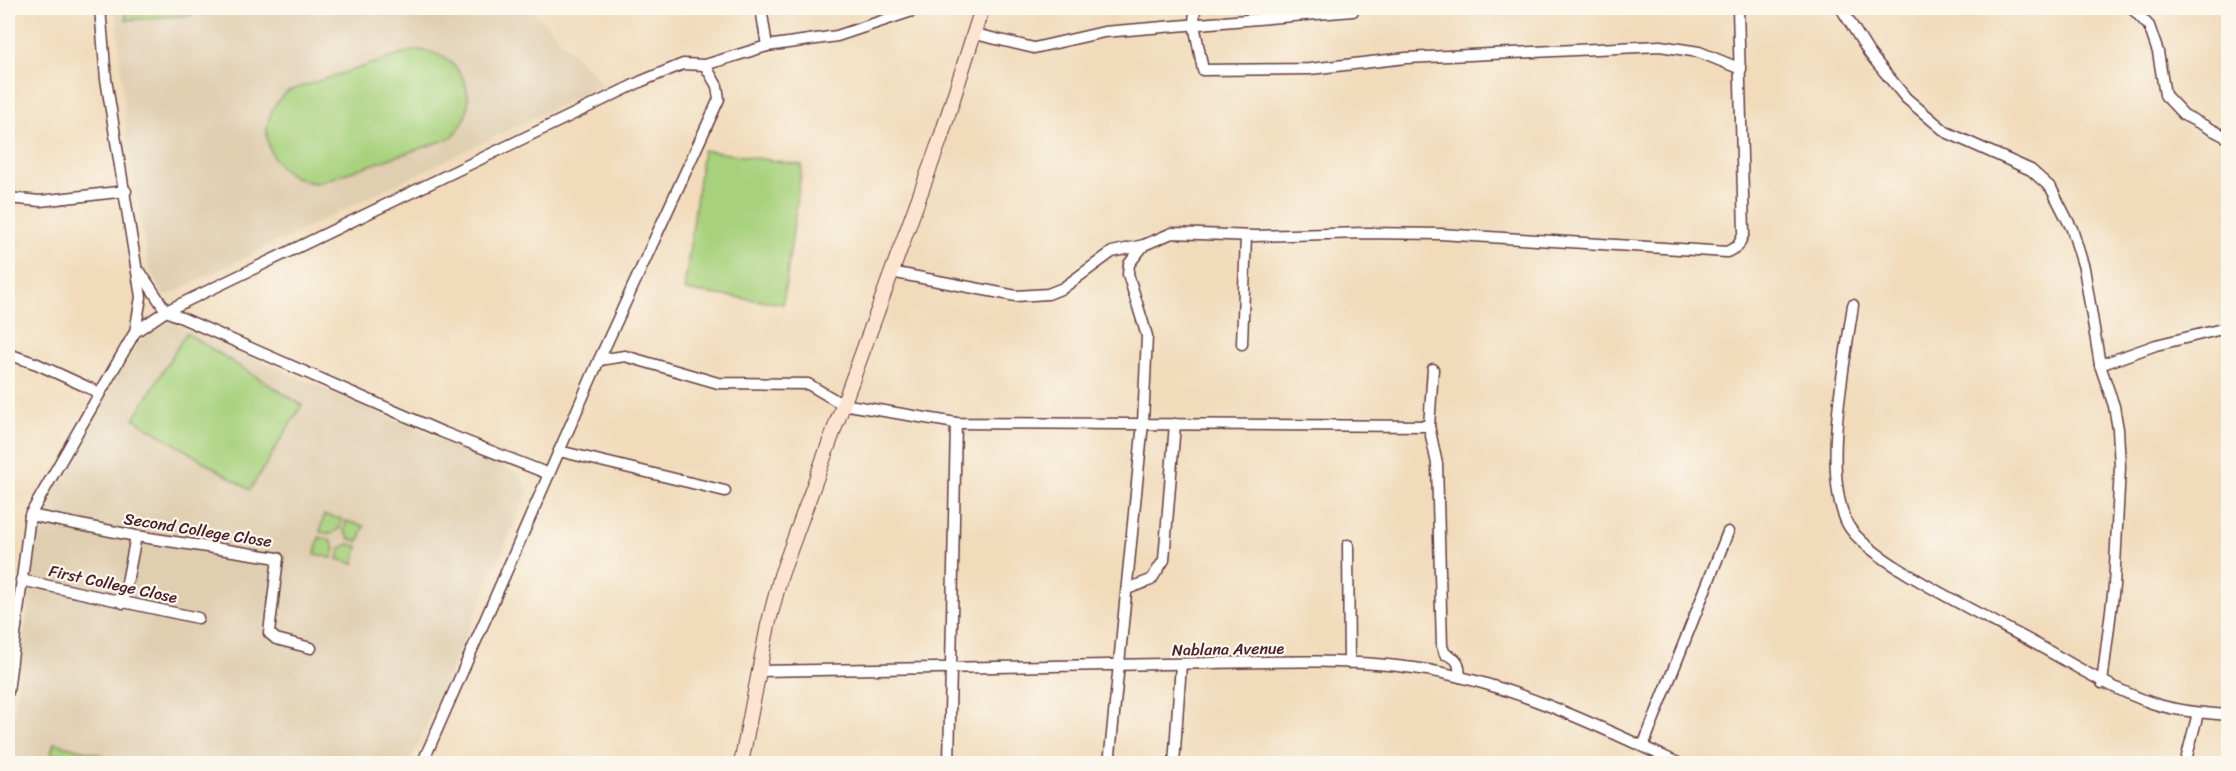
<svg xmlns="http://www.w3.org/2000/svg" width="2236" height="771" viewBox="0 0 2236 771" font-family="Sriracha,sans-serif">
<rect width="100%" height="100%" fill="#fbf7ec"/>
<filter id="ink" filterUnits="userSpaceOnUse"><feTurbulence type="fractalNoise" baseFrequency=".0167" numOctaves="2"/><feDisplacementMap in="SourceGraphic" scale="12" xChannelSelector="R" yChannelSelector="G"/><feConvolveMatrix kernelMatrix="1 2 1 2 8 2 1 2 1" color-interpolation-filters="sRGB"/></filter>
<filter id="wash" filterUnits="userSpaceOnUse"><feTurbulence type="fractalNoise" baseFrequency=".008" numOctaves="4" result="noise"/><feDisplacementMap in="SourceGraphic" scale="24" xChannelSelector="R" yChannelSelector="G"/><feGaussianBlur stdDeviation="1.35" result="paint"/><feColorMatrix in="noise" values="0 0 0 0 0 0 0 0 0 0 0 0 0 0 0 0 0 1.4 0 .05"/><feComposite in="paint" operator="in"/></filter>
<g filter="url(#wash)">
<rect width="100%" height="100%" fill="#f1dbbb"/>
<g fill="#e0ceb1">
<polygon points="116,8 530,8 603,84 164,297 149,267 127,136"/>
<polygon points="169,321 519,474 529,490 410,763 8,764 40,512 137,343"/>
</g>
<g fill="#a7d17d" stroke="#787854" stroke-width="1.5">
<polygon points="125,8 191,8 191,15 126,20"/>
<path d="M415,50C464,50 486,105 451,138L317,183C267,179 249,122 288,91Z"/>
<polygon points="703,150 802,165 783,304 684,290"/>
<polygon points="186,333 302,405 250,490 134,419"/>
<polygon points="324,515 342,519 340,528 331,534 320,532"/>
<polygon points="346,521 364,526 359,541 350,539 344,531"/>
<polygon points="319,537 330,540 335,548 332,558 315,554"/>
<polygon points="348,544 358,546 354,564 338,559 340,549"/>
<polygon points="54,743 102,755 100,763 49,763"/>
</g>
</g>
<g filter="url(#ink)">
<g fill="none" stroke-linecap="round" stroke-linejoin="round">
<defs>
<g id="minor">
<polyline points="761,8 767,46"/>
<polyline points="1195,8 1194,24 1203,70 1310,69 1406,58 1660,46 1699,52 1741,69"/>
<polyline points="1841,8 1869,53 1906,98 1946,132 2031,170 2051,188 2072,229 2084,268 2100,365 2114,406 2118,429 2120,467 2114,586 2102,683"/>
<polyline points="2132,8 2149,26 2158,52 2165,95 2184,115 2228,138"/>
<polyline points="975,34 1034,48 1104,32 1353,11"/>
<polyline points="8,198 40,201 126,191"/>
<polyline points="891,272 1016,296 1048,294 1063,288 1112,252 1144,245"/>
<polyline points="141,273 166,311 442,432 549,474"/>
<path d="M1853,305C1845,362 1821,474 1848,525C1867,560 1985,616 2023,637C2066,660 2106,687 2152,703C2176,711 2203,713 2228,715"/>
<polyline points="135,332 166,311 642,81 683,64 705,65"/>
<polyline points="1242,344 1246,236"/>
<polyline points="8,354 37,364 100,393"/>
<path d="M599,360L625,356L718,383L808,384L842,404L956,423L1429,426L1437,464L1442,646L1445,654C1459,659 1459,663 1460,677"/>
<polyline points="2100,365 2156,345 2218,330 2228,330"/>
<polyline points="1429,426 1433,369"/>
<polyline points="559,451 725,491"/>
<polyline points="30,515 136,536 278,558 269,633 276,639 311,648"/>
<polyline points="1348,545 1349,663"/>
<polyline points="21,580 198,618"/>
<polyline points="1127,589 1151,580 1164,560 1175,424"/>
<polyline points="123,603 136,536"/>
<path d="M759,671C894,668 1029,666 1164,664C1247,663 1332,657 1414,668C1503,680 1599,726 1680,764"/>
<polyline points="8,692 30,515 135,332 141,297 106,79 100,8"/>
<polyline points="1643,746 1728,532"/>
<polyline points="422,764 599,360 719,99 717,86 705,65 767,46 837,36 921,8"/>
<polyline points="949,764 956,423"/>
<polyline points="1109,764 1143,423 1147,336 1128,274 1129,264 1144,245 1172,233 1255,236 1365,233 1440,234 1727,252 1738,246 1744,233 1738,8"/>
<polyline points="1174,764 1181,664"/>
<polyline points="2185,764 2198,713"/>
</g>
<polyline id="secondary" points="741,764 768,625 781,575 940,140 982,8"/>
</defs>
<use href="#minor" stroke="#633b41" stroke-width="13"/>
<use href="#secondary" stroke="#633b41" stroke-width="16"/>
<use href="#minor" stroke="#fff" stroke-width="10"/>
<use href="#secondary" stroke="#fde4d1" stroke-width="14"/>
</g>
</g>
<g text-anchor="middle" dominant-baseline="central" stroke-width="4.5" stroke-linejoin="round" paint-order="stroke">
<g font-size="16" fill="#4a1f2b" stroke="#fbf7ec">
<text transform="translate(198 530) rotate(9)">Second College Close</text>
<text transform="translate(113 584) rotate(12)">First College Close</text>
<text transform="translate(1228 649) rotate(-1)">Nablana Avenue</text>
</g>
</g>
<rect width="2236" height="771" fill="none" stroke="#fbf7ec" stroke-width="30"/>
</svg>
